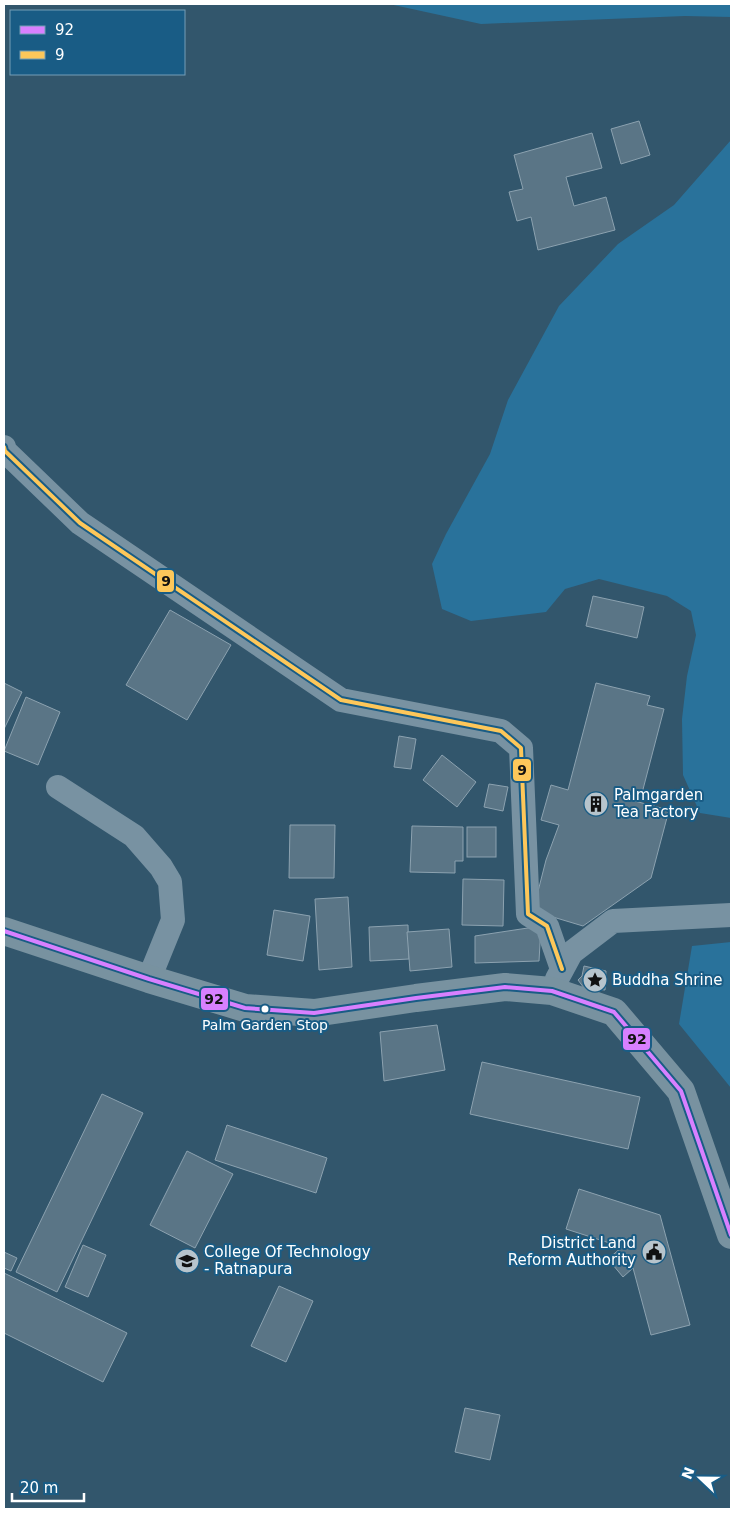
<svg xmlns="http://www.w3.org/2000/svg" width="735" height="1513" viewBox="0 0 735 1513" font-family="'DejaVu Sans',sans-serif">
<rect width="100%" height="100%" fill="#32566c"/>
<g fill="#29729b">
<polygon points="389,4 731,4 731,17 685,16 481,24"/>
<polygon points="731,140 731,818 700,813 683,775 682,719 687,676 696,635 691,611 667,596 599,579 565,589 546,612 471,621 442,609 432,564 446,534 490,454 508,400 559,306 618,244 674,205"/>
<polygon points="731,942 731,1088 679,1024 692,946"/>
</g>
<g fill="#5a7586" stroke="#8ca2b0">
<polygon points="639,121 650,155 621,164 611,129"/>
<polygon points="592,133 602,168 566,177 574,206 606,197 615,230 538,250 531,217 517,221 509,192 523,189 514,155"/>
<polygon points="593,596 644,607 637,638 586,626"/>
<polygon points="170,610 231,645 187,720 126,685"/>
<polygon points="4,683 22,692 4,729"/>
<polygon points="596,683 650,696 647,705 664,709 641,797 624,793 623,798 669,810 651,878 583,926 533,911 546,860 559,825 541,820 551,785 568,790"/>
<polygon points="26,697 60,712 38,765 4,751"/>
<polygon points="399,736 416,739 411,769 394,767"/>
<polygon points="442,755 476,782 457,807 423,780"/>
<polygon points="489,784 508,787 503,811 484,807"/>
<polygon points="290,825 335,825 334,878 289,878"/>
<polygon points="412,826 463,827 463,861 455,861 455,873 410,872"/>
<rect x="467" y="827" width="29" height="30"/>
<polygon points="463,879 504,880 503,926 462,925"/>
<polygon points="348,897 352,967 319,970 315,899"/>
<polygon points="274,910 310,916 303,961 267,955"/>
<polygon points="408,925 409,959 370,961 369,927"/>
<polygon points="541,926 539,961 475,963 475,936"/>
<polygon points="449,929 452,967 410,971 407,932"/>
<polygon points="584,966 606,971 605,990 594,989 587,992 578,980 582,976"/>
<polygon points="437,1025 445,1070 384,1081 380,1032"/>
<polygon points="482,1062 640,1097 628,1149 470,1114"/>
<polygon points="102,1094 143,1113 57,1292 16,1272"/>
<polygon points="227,1125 327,1158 316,1193 215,1160"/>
<polygon points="187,1151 233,1174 195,1248 150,1225"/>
<polygon points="579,1189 660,1215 690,1325 651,1335 633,1268 623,1277 608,1259 622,1247 566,1229"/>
<polygon points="83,1245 106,1255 88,1297 65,1287"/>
<polygon points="4,1252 17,1258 11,1271 4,1268"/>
<polygon points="4,1273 127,1333 103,1382 4,1333"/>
<polygon points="279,1286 313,1301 286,1362 251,1346"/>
<polygon points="465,1408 500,1415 490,1460 455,1452"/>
</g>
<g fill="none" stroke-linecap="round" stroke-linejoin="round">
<g stroke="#7892a2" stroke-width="24">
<polyline points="4,447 5,451 80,523 341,700 501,731 521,748 528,914 547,926 562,969"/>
<polyline points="58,787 134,836 161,867 170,882 173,920 149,979"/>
<polyline points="557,979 571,953 613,921 731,915"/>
</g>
<polyline stroke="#7892a0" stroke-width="28" points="4,931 149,979 245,1008 314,1013 416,998 505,987 552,991 614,1012 681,1091 731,1235"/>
<defs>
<polyline id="bus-1" points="4,931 149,979 245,1008 314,1013 416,998 505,987 552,991 614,1012 681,1091 731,1235"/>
<polyline id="bus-2" points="4,447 5,451 80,523 341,700 501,731 521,748 528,914 547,926 562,969"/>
</defs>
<use href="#bus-1" stroke="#195c85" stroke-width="8"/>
<use href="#bus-2" stroke="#195c85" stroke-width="8"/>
<use href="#bus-1" stroke="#d880ff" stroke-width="4"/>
<use href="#bus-2" stroke="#fdc75a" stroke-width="4"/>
</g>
<defs>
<symbol id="building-disc" viewBox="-11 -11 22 22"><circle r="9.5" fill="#b7c4cc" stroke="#195c85"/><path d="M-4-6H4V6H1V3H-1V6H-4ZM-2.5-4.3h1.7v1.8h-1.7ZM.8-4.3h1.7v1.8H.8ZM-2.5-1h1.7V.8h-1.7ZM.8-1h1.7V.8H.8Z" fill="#111"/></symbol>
<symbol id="sight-disc" viewBox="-11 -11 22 22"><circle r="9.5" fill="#b7c4cc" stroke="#195c85"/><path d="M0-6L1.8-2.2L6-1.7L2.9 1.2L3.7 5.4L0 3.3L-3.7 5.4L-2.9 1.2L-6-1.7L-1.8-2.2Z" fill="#111"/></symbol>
<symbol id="civic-disc" viewBox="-11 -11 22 22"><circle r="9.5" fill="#b7c4cc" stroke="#195c85"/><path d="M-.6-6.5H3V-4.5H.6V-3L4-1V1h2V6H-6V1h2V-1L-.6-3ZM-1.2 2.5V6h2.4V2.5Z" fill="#111"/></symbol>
<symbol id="university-disc" viewBox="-11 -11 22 22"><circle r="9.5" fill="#b7c4cc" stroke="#195c85"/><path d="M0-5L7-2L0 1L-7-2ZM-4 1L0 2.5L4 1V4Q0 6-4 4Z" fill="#111"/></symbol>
</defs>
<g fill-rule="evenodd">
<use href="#building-disc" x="582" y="790" width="28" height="28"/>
<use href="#sight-disc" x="581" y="966" width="28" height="28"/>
<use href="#civic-disc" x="640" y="1238" width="28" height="28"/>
<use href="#university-disc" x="173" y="1247" width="28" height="28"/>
</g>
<circle fill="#fff" stroke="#195c85" stroke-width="2" cx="265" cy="1009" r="4.5"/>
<g text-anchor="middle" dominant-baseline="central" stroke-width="4" stroke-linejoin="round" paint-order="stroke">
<g font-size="14" fill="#fff" stroke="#195c85">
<text x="265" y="1025">Palm Garden Stop</text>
</g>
<g font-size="15" fill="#fff" stroke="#195c85" text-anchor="start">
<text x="614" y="795">Palmgarden<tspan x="614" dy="17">Tea Factory</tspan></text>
<text x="612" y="980">Buddha Shrine</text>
<text x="636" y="1243" text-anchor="end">District Land<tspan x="636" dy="17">Reform Authority</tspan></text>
<text x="204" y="1252">College Of Technology<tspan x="204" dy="17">- Ratnapura</tspan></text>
</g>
</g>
<g stroke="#195c85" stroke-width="2">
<rect x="156" y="569" width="19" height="24" rx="5" fill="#fdc75a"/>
<rect x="512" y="758" width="20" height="24" rx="5" fill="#fdc75a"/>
<rect x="200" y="987" width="29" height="24" rx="5" fill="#d880ff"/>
<rect x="622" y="1027" width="29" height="24" rx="5" fill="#d880ff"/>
</g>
<g font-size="14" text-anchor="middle" font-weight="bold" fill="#111">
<text x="166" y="586">9</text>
<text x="522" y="775">9</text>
<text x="214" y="1004">92</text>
<text x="637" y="1044">92</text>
</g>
<rect width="735" height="1513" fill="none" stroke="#ffffff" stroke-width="10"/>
<rect x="10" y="10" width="175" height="65" fill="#195c85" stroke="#759db6"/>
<rect x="20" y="26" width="25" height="8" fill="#d880ff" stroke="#759db6"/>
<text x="55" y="35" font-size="15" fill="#ffffff">92</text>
<rect x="20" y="51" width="25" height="8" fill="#fdc75a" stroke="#759db6"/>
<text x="55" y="60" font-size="15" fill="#ffffff">9</text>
<g transform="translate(700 1478) rotate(292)" stroke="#195c85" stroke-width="4" paint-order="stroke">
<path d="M0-4L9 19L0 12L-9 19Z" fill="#ffffff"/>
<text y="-8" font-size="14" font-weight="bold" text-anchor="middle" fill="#ffffff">N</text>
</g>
<path d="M12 1493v8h72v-8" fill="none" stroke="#ffffff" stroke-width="2.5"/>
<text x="20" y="1493" font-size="15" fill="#ffffff" stroke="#195c85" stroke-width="4" paint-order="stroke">20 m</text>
</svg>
